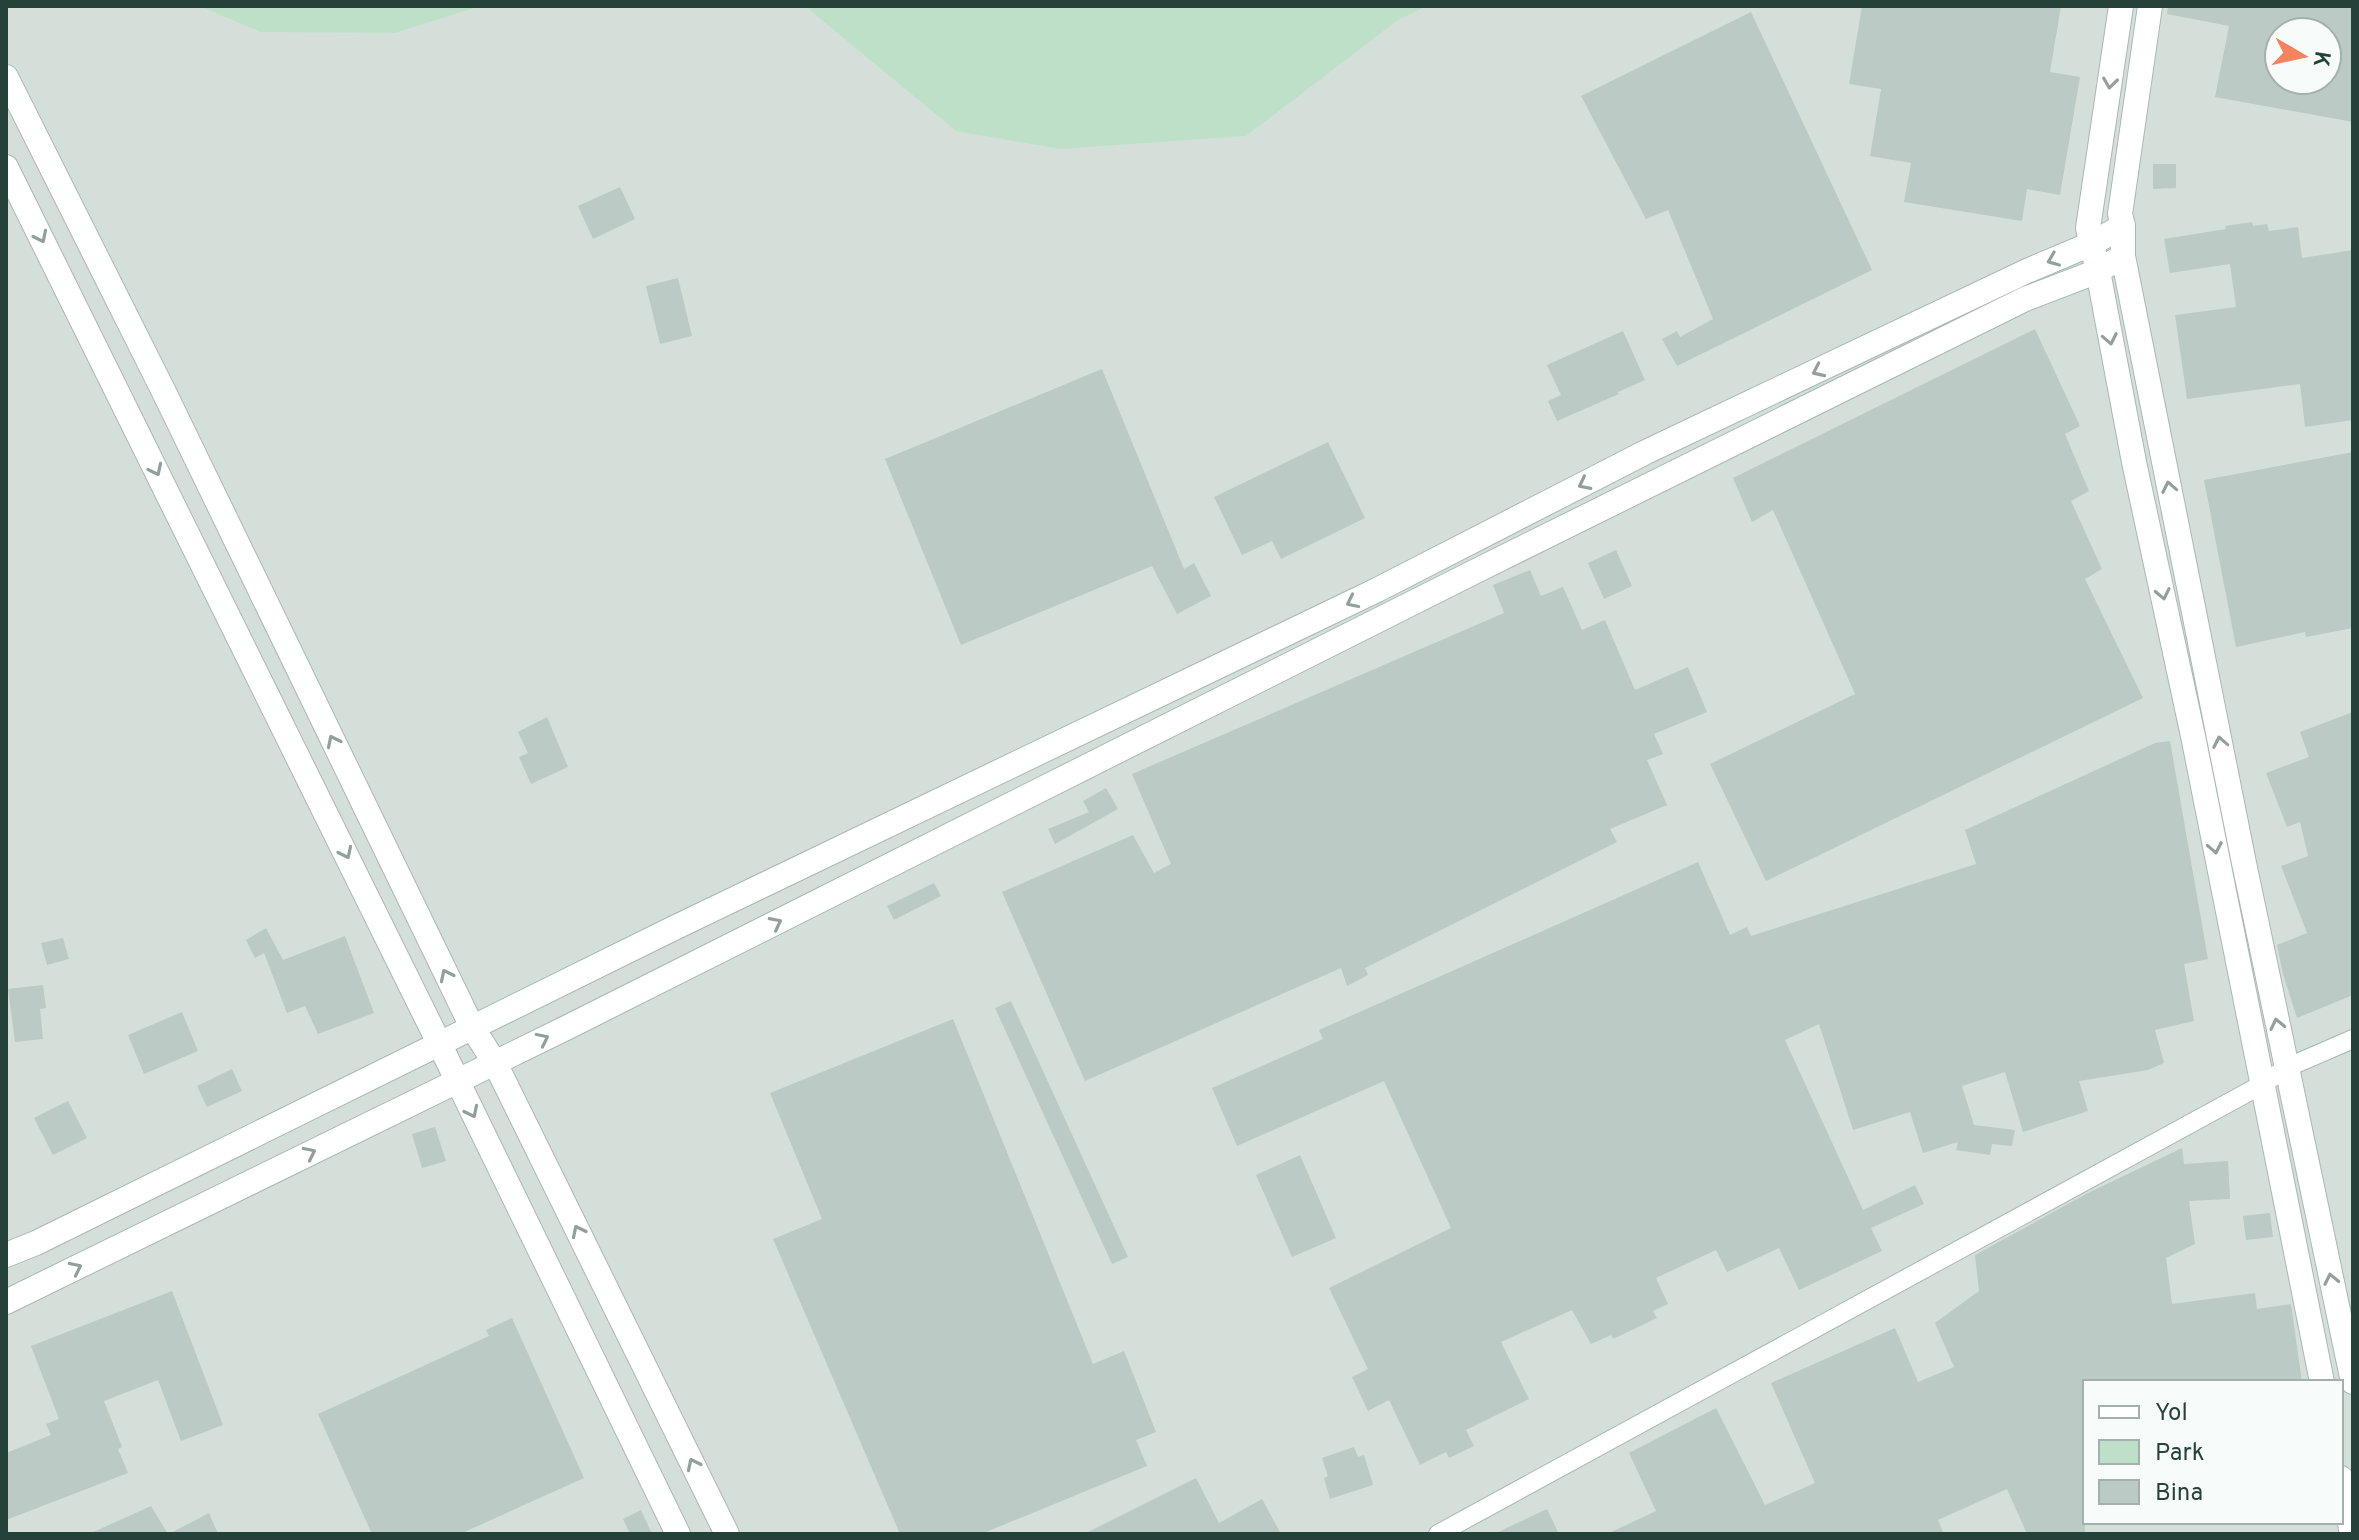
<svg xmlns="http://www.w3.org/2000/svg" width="2359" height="1540" viewBox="0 0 2359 1540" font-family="Overpass,sans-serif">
<rect width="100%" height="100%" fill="#e6efeb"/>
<path fill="#d4dfda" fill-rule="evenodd" d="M6,6H2353V1534H6ZM2279,32H2327V80H2279ZM2085,1382H2341V1522H2085Z"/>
<g fill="#bfe0c8">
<polygon points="199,6 480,6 395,33 261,32"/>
<polygon points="805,6 1427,6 1398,20 1246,136 1060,149 956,131"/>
</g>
<g fill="#bbcac4" fill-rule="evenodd">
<polygon points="1862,6 2061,6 2050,72 2080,77 2060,195 2027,189 2022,221 1904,202 1911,163 1870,156 1881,89 1849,84"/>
<path d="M2168,6H2353V122L2215,97L2229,26L2167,14ZM2279,32H2327V80H2279Z"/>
<polygon points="1751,12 1872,270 1677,366 1662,339 1677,331 1680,337 1713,319 1668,210 1646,219 1581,96"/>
<polygon points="2153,164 2176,164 2176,188 2153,189"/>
<polygon points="620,187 635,219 593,239 578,206"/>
<polygon points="2252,222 2253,226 2267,224 2269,231 2298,227 2302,258 2353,250 2353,420 2305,427 2300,384 2187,399 2175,315 2236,307 2230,264 2170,273 2164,239 2226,229 2225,226"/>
<polygon points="678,278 692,336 660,344 646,286"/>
<polygon points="2035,329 2080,426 2065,434 2089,491 2071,501 2102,569 2085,579 2143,698 1766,881 1710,764 1855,694 1773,510 1752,522 1733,478"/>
<polygon points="1623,331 1645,380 1618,392 1619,394 1557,421 1548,401 1561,395 1547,365"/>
<polygon points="1102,369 1184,569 1194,563 1211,596 1177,614 1152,566 961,645 885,459"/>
<polygon points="1328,442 1365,518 1281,559 1272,541 1242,555 1214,497"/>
<polygon points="2353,452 2353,628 2306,637 2305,632 2236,647 2204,480"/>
<polygon points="1616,550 1632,586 1604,599 1588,563"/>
<polygon points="1530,570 1541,596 1563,587 1582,630 1605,620 1635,690 1688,667 1707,712 1654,734 1663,754 1647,760 1667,805 1610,829 1617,842 1365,968 1368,975 1347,986 1341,968 1085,1081 1002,892 1133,835 1154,873 1171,864 1132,774 1504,613 1493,585"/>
<polygon points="2353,712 2353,995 2297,1018 2283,974 2277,945 2307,933 2281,866 2308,856 2300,822 2287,827 2266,773 2309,757 2300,732"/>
<polygon points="547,717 568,767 531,784 519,757 528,753 518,732"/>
<polygon points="2170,741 2208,959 2184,964 2194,1021 2155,1030 2164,1063 2148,1070 2079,1081 2088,1111 2023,1132 2005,1072 1962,1086 1974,1125 2015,1130 2012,1146 1992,1144 1990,1155 1956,1150 1958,1142 1923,1153 1910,1112 1853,1130 1819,1024 1785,1040 1863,1210 1915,1185 1924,1204 1871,1228 1882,1251 1799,1290 1779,1248 1727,1272 1716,1250 1656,1278 1668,1304 1653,1311 1657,1318 1613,1339 1611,1335 1591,1344 1572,1310 1501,1342 1529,1399 1466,1430 1474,1446 1449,1458 1446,1452 1420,1465 1389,1400 1368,1411 1352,1377 1368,1369 1329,1288 1451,1228 1384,1081 1237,1146 1212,1088 1323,1039 1319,1030 1698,862 1730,935 1747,927 1751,936 1976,864 1965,830 2155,743"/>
<polygon points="1106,788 1118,809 1055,844 1048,829 1089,812 1083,801"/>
<polygon points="934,883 941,896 894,920 887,906"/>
<polygon points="266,928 283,960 345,936 374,1013 318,1034 305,1006 287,1013 264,953 255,958 246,940"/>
<polygon points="63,938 69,959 47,965 41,943"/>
<polygon points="43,985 46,1008 40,1009 43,1039 15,1042 8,989"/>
<polygon points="1011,1001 1128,1257 1112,1264 995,1008"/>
<polygon points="182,1012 198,1051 144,1074 128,1035"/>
<polygon points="953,1019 1093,1364 1124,1351 1156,1432 1136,1440 1147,1466 981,1534 900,1534 773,1239 822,1219 770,1093"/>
<polygon points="232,1069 242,1091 207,1107 197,1086"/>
<polygon points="68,1101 87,1138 53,1155 34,1118"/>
<polygon points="435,1127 446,1161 422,1168 412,1134"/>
<polygon points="2182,1148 2184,1164 2228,1161 2230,1199 2189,1201 2195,1244 2166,1258 2172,1304 2255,1293 2257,1309 2291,1304 2302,1382 2085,1382 2085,1534 2027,1534 2007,1489 1938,1520 1944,1534 1607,1534 1656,1511 1629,1453 1716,1408 1765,1505 1815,1483 1771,1383 1895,1328 1918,1382 1954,1367 1935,1323 1979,1291 1975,1255 2088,1193"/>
<polygon points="1300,1155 1336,1238 1292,1257 1256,1175"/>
<polygon points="2270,1213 2273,1237 2246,1240 2243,1216"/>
<polygon points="172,1291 223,1425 181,1441 158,1380 104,1401 122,1447 118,1449 128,1473 6,1520 6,1453 51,1435 46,1424 59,1419 31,1346"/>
<polygon points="512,1318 584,1478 460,1534 372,1534 318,1414 489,1336 486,1330"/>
<polygon points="1354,1447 1358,1457 1364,1455 1373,1485 1330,1499 1324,1478 1328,1476 1322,1458"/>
<polygon points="1196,1478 1219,1523 1262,1499 1281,1534 1084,1534"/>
<polygon points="151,1506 168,1534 89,1534"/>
<polygon points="1547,1509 1559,1534 1494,1534"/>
<polygon points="641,1510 652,1534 630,1534 623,1519"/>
<polygon points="209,1513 218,1534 169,1534"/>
</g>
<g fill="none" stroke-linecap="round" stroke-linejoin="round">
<defs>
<polyline id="minor" points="1438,1534 2263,1084 2286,1068 2353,1039"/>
<g id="tertiary">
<polyline points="2121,6 2088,228 2098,271 2134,462 2193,736 2322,1382"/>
<polyline points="2150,6 2120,214 2123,226 2123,256 2244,863 2353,1382"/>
<polyline points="6,77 163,390 472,1027 495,1063 727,1534"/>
<polyline points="6,167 439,1043 678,1534"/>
<polyline points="6,1255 36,1243 672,929 1377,590 1646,452 2027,271 2091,244 2123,226"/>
<polyline points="6,1302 566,1028 1476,571 2025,299 2098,271 2123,256"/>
<polyline points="2341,1478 2352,1534"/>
</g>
</defs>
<use href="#minor" stroke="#a8b8b2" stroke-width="20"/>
<use href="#tertiary" stroke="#a8b8b2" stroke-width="26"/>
<use href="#minor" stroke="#fff" stroke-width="18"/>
<use href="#tertiary" stroke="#fff" stroke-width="24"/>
</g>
<defs><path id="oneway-chevron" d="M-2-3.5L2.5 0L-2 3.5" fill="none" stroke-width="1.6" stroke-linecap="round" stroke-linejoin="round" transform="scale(2)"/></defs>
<g stroke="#92a09c">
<use href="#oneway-chevron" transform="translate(2110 83) rotate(98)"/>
<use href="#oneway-chevron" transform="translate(41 237) rotate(64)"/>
<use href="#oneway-chevron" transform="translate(2053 260) rotate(158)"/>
<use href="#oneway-chevron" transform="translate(2110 339) rotate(79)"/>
<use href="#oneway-chevron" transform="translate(1818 371) rotate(155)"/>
<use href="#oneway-chevron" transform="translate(156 470) rotate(64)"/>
<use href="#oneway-chevron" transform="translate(1584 484) rotate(153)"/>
<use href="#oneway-chevron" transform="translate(2169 487) rotate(-101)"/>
<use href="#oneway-chevron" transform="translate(2163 594) rotate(78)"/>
<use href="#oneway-chevron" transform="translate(1352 602) rotate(154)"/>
<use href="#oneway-chevron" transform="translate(333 741) rotate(-116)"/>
<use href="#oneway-chevron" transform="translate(2220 742) rotate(-101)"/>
<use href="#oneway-chevron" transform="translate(2215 848) rotate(79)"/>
<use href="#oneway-chevron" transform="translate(346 853) rotate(64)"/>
<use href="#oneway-chevron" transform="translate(776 923) rotate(-27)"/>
<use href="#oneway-chevron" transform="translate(446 975) rotate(-116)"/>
<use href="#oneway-chevron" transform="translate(2277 1024) rotate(-102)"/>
<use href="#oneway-chevron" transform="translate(543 1039) rotate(-26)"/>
<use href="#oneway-chevron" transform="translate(472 1112) rotate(64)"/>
<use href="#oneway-chevron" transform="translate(310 1153) rotate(-26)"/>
<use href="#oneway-chevron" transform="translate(578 1231) rotate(-116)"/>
<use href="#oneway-chevron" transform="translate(76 1268) rotate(-26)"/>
<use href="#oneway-chevron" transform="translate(2331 1279) rotate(-102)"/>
<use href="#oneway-chevron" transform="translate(693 1464) rotate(-116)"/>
</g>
<rect width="2359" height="1540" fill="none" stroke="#24423a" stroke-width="16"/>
<rect x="2083" y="1380" width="260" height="144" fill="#f7fbf9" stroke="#a3b1ad" stroke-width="2"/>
<rect x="2099" y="1406" width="40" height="12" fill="#ffffff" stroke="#a3b1ad" stroke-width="2"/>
<text x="2155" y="1420" font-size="24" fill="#24423a">Yol</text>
<rect x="2099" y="1440" width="40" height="24" fill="#bfe0c8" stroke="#a3b1ad" stroke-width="2"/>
<text x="2155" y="1460" font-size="24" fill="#24423a">Park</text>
<rect x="2099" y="1480" width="40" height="24" fill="#bbcac4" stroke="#a3b1ad" stroke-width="2"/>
<text x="2155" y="1500" font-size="24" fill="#24423a">Bina</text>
<g transform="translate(2303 56) rotate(99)"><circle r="38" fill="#f7fbf9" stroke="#a3b1ad" stroke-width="2"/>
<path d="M0-6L14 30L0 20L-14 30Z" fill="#f4845f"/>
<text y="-12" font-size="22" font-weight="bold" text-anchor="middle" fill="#24423a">K</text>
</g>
</svg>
